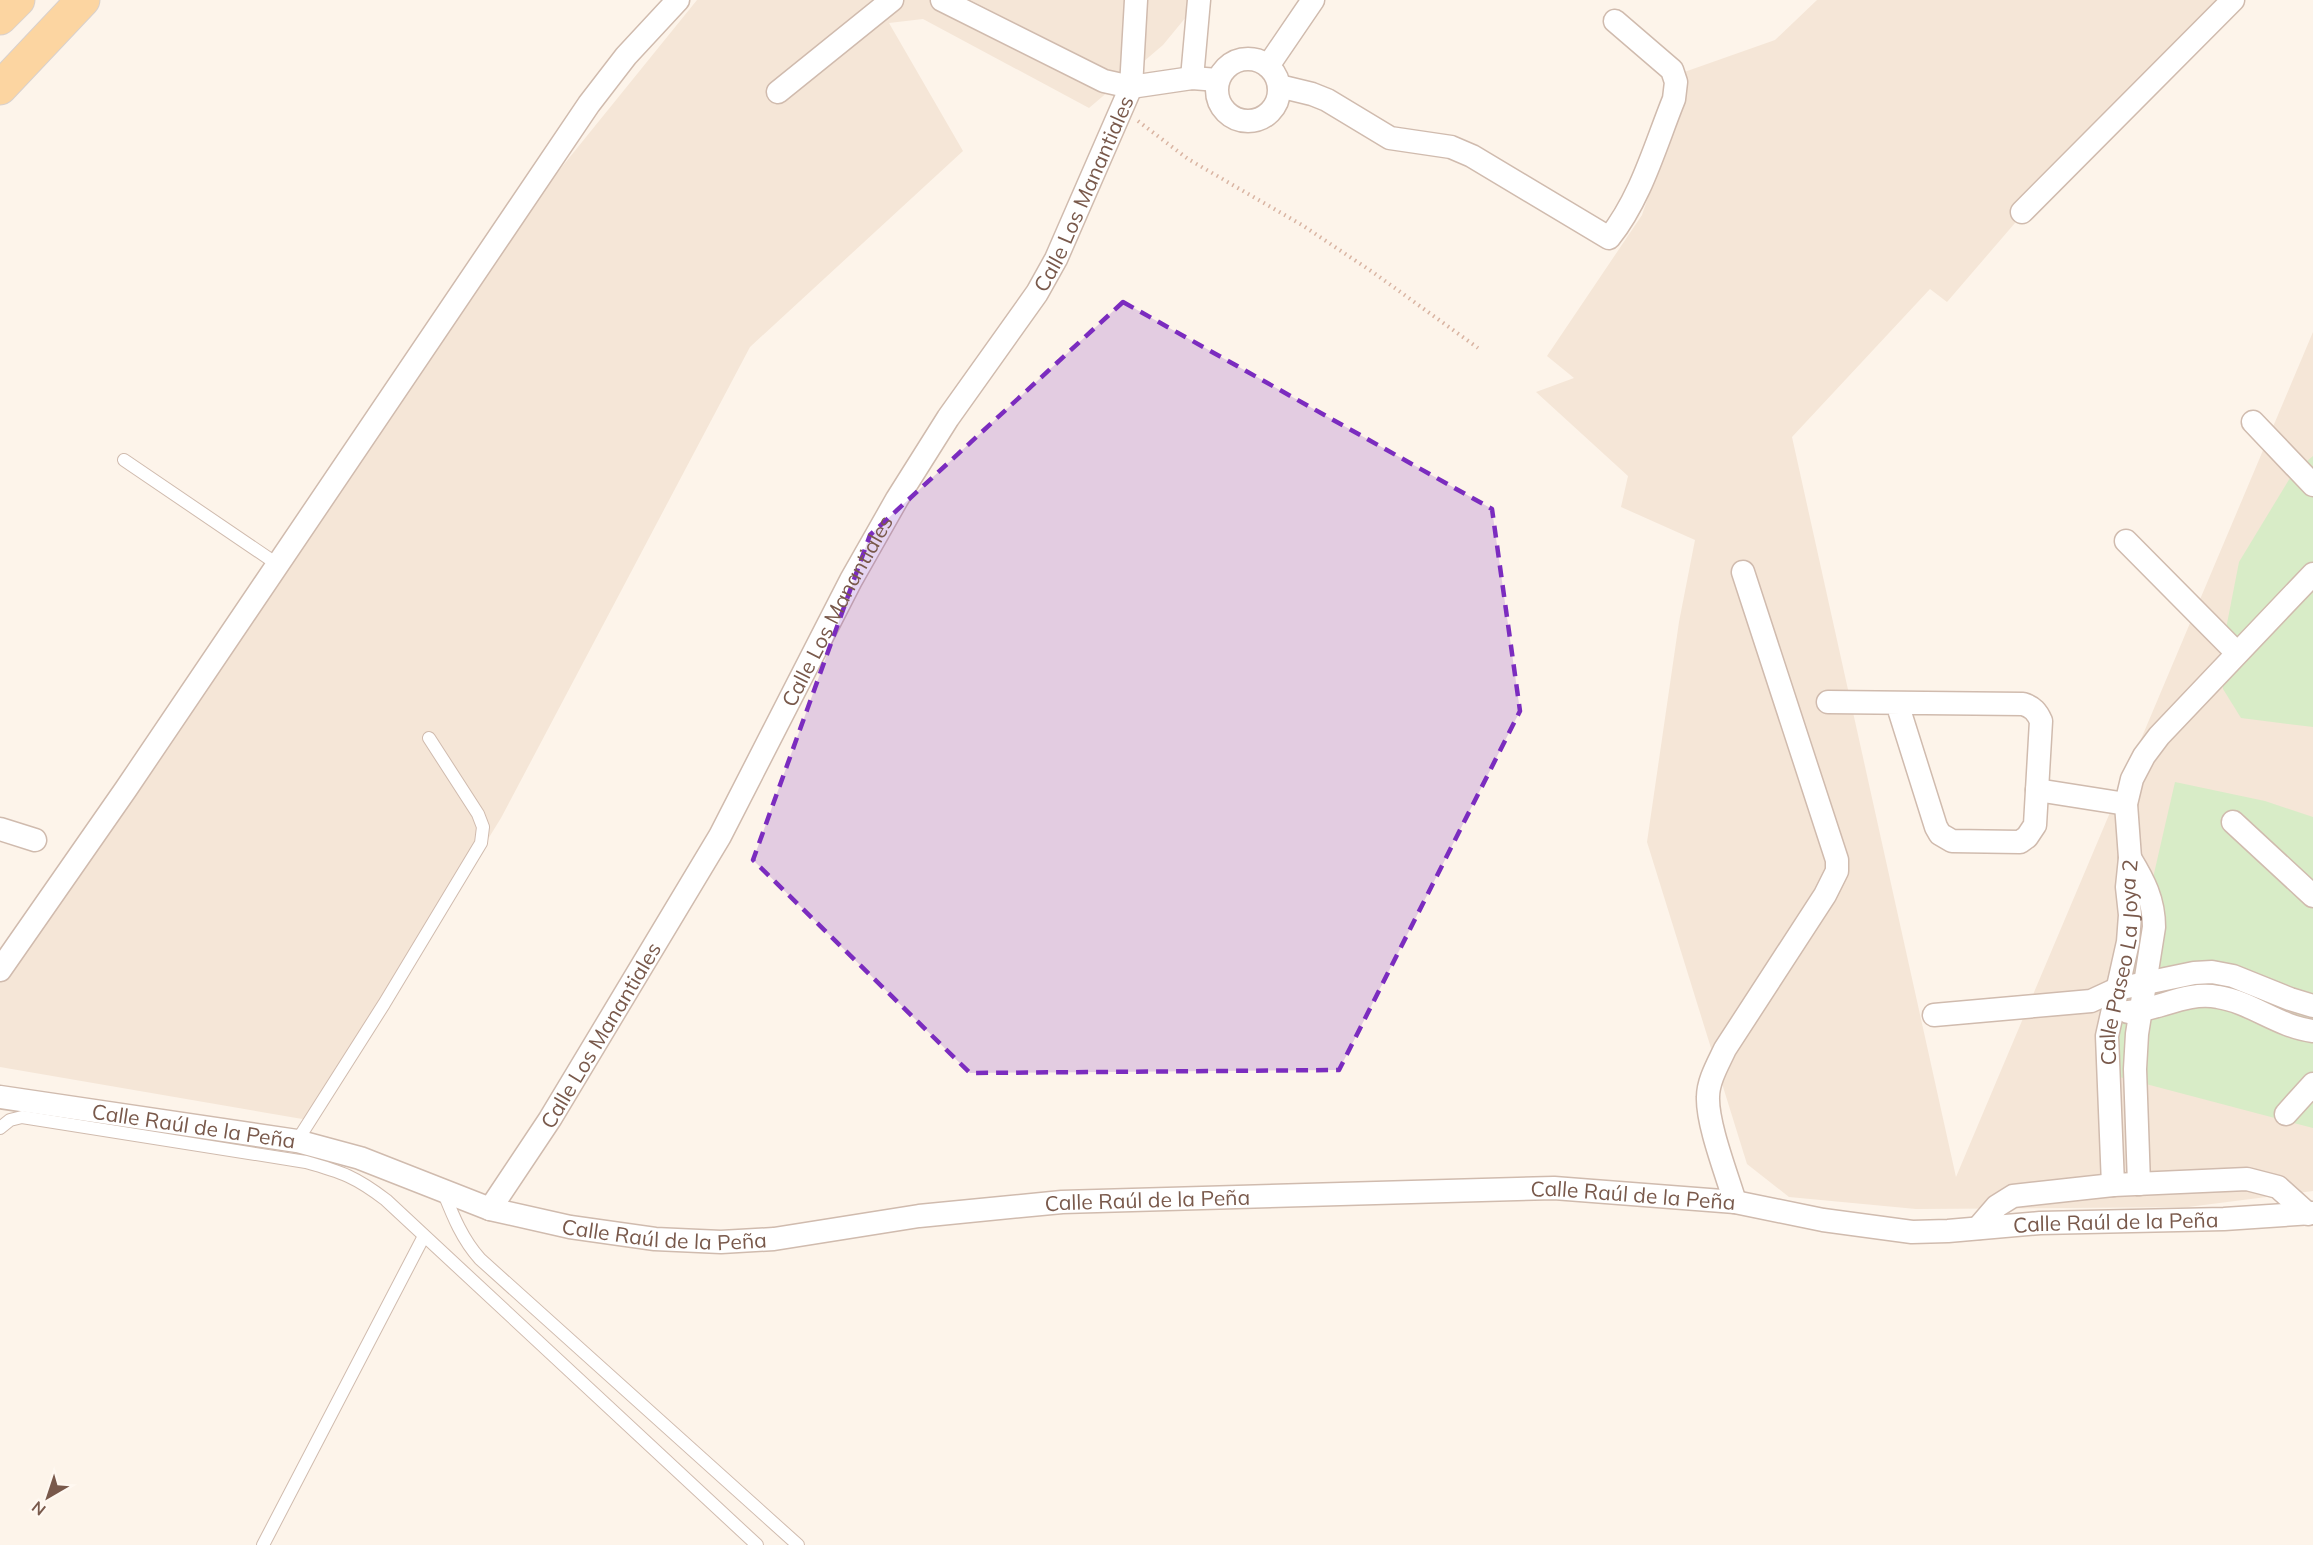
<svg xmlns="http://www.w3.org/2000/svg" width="2313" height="1545" viewBox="0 0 2313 1545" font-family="Mulish,sans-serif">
<rect width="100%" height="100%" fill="#fdf4ea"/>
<g fill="#f5e6d7">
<polygon points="697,0 1200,0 1163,45 1089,108 923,19 889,23 963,151 750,347 501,818 314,1121 0,1067 0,973 548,184"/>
<polygon points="1817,0 2228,0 2021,216 1947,302 1930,289 1792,437 1956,1177 2313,332 2313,1191 2188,1207 1916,1209 1789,1197 1747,1164 1647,842 1679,622 1695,540 1621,507 1628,476 1536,392 1574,378 1547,356 1642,215 1677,111 1673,76 1775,40"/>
</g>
<g fill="#d8ecc7">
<polygon points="2313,456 2313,727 2241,718 2223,689 2223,644 2239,562 2293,473"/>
<polygon points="2175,782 2265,801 2313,817 2313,1128 2108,1074"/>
</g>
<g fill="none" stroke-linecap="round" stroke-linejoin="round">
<defs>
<g id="service">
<polyline points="124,460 277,564"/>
<path d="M0,1128L10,1120L22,1117L306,1162C342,1172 356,1177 386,1200L757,1545"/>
<polyline points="297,1141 384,1004 481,843 483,827 478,814 429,738"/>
<path d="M443,1191C453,1216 462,1239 480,1259L798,1545"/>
<polyline points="263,1545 424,1236"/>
</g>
<g id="minor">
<polyline points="942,0 1104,81 1131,87 1192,78 1218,80"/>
<circle cx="1248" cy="90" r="31"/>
<polyline points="1268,66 1313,0"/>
<polyline points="1192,78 1199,0"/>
<path d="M1279,86L1312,94L1327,100L1390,138L1451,147L1472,156L1609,238C1641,198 1655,146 1674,99L1676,82L1672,70L1615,21"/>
<polyline points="778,92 892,0"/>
<polyline points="2022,212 2233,0"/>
<polyline points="2253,422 2313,485"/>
<polyline points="2126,541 2237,653"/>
<path d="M1828,702L2023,704C2033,707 2037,712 2041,721L2035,825L2027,837L2020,842L1952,841L1940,834L1936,827L1897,703"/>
<polyline points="2037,790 2126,804"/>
<polyline points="2233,822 2313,896"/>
<polyline points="0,829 35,840"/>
<path d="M2130,858C2144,881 2154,900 2154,927L2137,1034L2135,1069L2139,1184"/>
<polyline points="0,970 126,789 589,104 626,56 678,0"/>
<path d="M2128,1012C2159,1010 2186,991 2218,997C2251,1002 2279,1027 2313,1031"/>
<polyline points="1934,1015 2091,1001 2117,989 2194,973 2212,972 2233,976 2290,999 2313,1006"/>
<path id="s1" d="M0,1097L297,1141L360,1158L490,1209L570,1227L655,1239L721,1242L774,1239L919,1216L1062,1202L1554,1188L1735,1202L1823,1220L1912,1232L1948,1231L2040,1223L2224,1219L2313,1213"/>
<polyline points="2286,1114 2313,1084"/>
<path id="s2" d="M2113,1185L2107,1036L2128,942L2130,915L2127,887L2130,858L2126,804L2132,779L2144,756L2159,736L2313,574"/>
<path d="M1735,1202C1727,1175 1707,1124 1708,1097C1708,1081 1718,1064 1725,1049L1825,895L1837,871V860L1743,572"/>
<path id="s3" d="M490,1209L550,1119L720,836L851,580L897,499L948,418L1037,293L1056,259L1131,87L1136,0"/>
<polyline points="1978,1228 1997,1206 2013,1196 2113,1185 2247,1179 2278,1187 2308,1214"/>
</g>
<g id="primary">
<polyline points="0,18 18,0"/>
<polyline points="0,88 83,0"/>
</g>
</defs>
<use href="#service" stroke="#d0bbae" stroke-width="14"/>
<use href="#minor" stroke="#d0bbae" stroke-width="25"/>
<use href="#primary" stroke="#d9d1cd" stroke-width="35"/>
<polyline stroke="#d9b4a2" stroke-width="4" stroke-dasharray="1.5 4.5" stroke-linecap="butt" points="1138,121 1188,159 1302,225 1374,273 1478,348"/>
<use href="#service" stroke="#fff" stroke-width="12"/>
<use href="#minor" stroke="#fff" stroke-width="22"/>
<use href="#primary" stroke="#fcd5a1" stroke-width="33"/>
</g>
<path fill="#7b2cbf" fill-opacity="0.2" stroke="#7b2cbf" stroke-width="4.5" stroke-dasharray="12 8" stroke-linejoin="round" d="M1123,302L1492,509L1520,711L1339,1070L970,1073L753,860L870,535Z"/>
<g text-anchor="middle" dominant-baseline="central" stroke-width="4.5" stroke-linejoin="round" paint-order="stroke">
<g font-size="21" fill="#79594b" stroke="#fff8f1">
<text stroke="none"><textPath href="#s3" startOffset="1178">Calle Los Manantiales</textPath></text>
<text stroke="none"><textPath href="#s3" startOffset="692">Calle Los Manantiales</textPath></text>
<text stroke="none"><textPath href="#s2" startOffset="224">Calle Paseo La Joya 2</textPath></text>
<text stroke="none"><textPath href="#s3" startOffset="206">Calle Los Manantiales</textPath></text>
<text stroke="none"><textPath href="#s1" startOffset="196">Calle Raúl de la Peña</textPath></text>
<text stroke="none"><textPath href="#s1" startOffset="1654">Calle Raúl de la Peña</textPath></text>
<text stroke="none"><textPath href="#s1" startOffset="1168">Calle Raúl de la Peña</textPath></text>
<text stroke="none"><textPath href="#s1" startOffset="2140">Calle Raúl de la Peña</textPath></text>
<text stroke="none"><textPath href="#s1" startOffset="682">Calle Raúl de la Peña</textPath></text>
</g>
</g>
<g transform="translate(48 1497) rotate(219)" stroke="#fff8f1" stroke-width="4.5" paint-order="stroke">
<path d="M0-4.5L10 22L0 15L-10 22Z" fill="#79594b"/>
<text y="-9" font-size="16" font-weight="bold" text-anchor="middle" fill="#79594b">N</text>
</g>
</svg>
